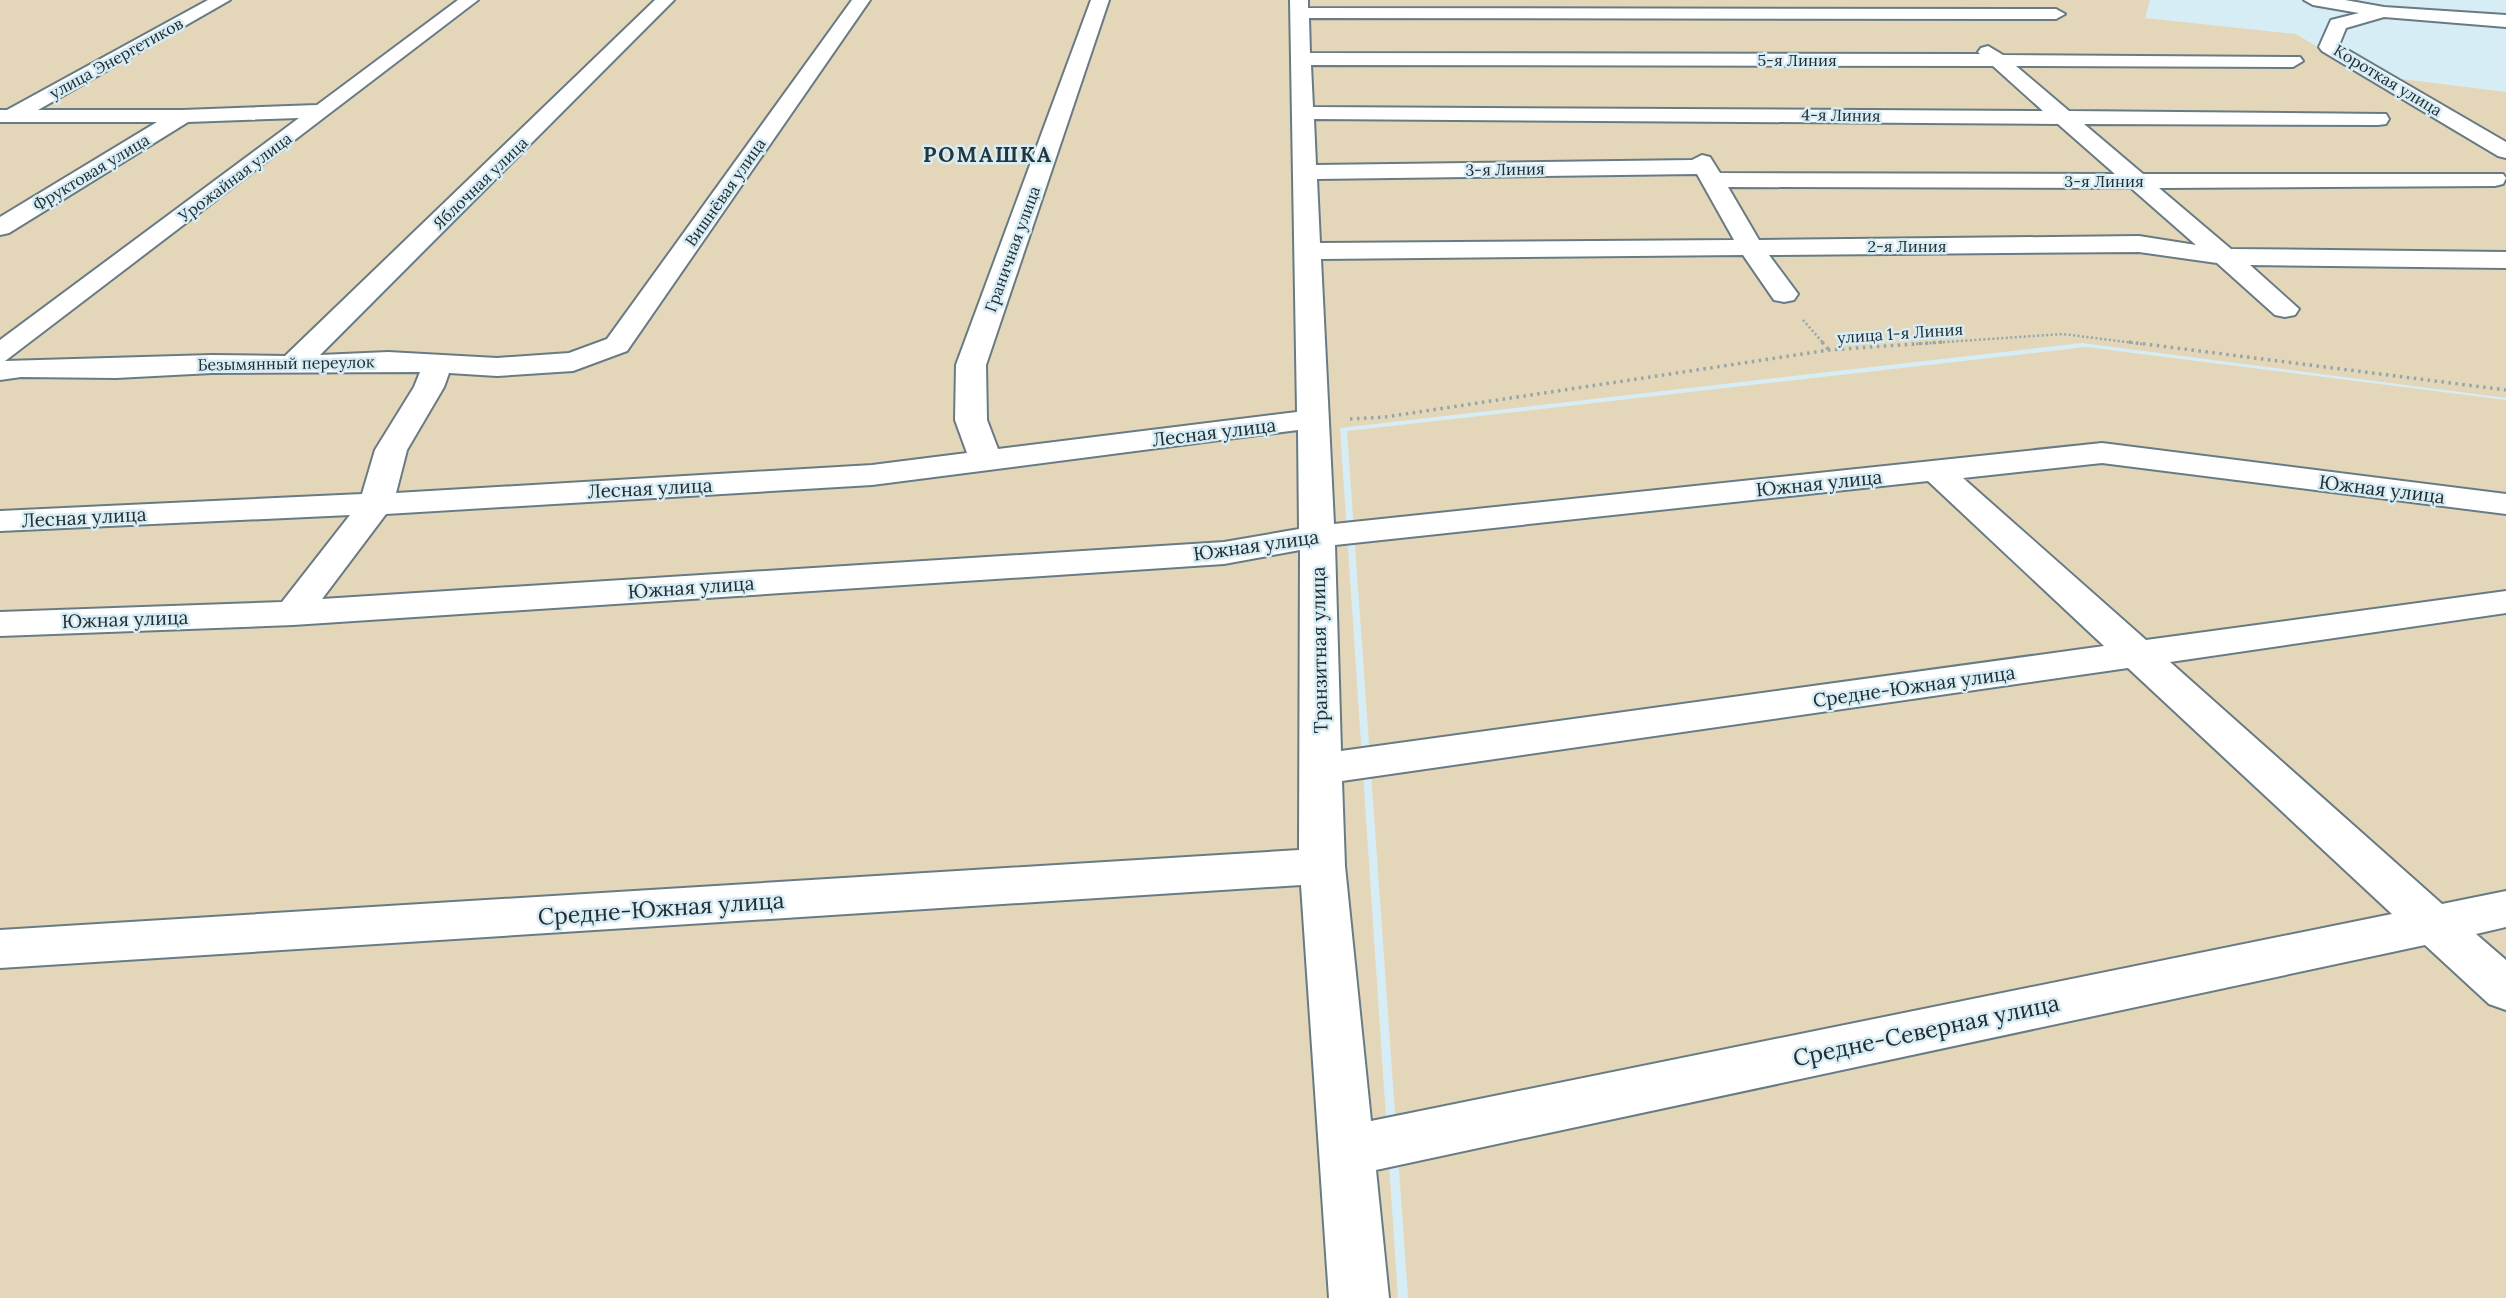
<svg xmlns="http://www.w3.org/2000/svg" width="2506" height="1298" viewBox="0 0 2506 1298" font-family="Lora,serif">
<rect width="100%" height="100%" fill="#d7edf6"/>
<g fill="#e4d7b9">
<polygon points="0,0 2150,0 2145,18 2296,34 2506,159 2506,398 2082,343 1340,428 1398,1298 0,1298"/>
<polygon points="2370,75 2506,92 2506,156"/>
<polygon points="2086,347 2506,400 2506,1298 1408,1298 1347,431"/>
</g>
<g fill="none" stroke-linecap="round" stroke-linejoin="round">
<defs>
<g id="minor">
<path d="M208,0H230L38,110H183L317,105L458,0H478L5,361L212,355L285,356L655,0H674L320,355L388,352L497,358L569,353L607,339L852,0H870L627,351L573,371L497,376L449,373L444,387L407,450L396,493L872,465L967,453L955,420L956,365L1091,0H1109L986,365L987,420L998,449L1297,412L1290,0H1308V8L2056,9L2065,14L2056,19L1309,18L1310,53L1980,54L1978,52L1981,48L1988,46L2003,55L2300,57L2303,61L2293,67L2016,66L2069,111L2386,114L2389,119L2386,124L2378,125L2084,124L2143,174H2503L2506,178L2503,184L2495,186L2159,188L2231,249L2506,252V268L2250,265L2299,309L2295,315L2285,317L2275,315L2217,263L2139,252L1769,255L1798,294L1794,300L1784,302L1774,300L1743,255L1321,259L1334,524L2102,443L2506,494V514L2102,463L1963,478L2146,640L2506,591V613L2170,662L2442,904L2506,891V927L2476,934L2506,960V1010L2489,1004L2425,945L1376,1170L1389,1298H1329L1301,885L0,968V930L1299,850L1300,550L1224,564L293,625L0,636V612L282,602L350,515L0,531V511L362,494L375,450L414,387L420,372L212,373L116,378L21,377L0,380V340L299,118L188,122L9,233L0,235V217L157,122H0V110H7ZM1311,65L1993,66L2043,111L1313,107ZM1314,119L2058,124L2115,174L1720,173L1710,157L1702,155L1692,160L1316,165ZM1697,174L1734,240L1320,243L1317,179ZM1728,187L2131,188L2196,245L2139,236L1759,240ZM1298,430L1299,529L1224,542L322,599L386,514L872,485ZM1928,481L2104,646L1341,751L1335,545ZM2128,668L2392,914L1371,1121L1345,866L1342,781Z"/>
<polygon points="2304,0 2345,0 2384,7 2506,15 2506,27 2384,17 2346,28 2339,45 2506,142 2506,158 2498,156 2322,51 2319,47 2331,20 2359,13 2313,5"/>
</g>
</defs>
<use href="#minor" stroke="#687b84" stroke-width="4"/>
<g stroke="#94a5ac" stroke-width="2.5" stroke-dasharray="2 2.5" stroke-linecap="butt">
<polyline points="1803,320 1824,344"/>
<polyline points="1916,344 2063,334 2142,344"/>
</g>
<g stroke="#94a5ac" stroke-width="3.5" stroke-dasharray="2.5 4.5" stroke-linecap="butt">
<polyline points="1822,342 1829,350"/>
<polyline points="2129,342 2506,390"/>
<polyline points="1350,419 1385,417 1829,350 1942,342"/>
</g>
<use href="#minor" fill="#fff" fill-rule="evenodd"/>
</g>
<g text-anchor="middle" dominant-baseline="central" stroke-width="5" stroke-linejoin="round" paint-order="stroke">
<g font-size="16" fill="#232c2f" stroke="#d7edf6">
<text transform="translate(116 58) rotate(-29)">улица Энергетиков</text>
<text x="1797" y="60">5-я Линия</text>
<text transform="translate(2388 80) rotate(31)">Короткая улица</text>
<text transform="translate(1841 115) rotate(1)">4-я Линия</text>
<text transform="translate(1505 169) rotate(-1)">3-я Линия</text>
<text transform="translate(91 172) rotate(-31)">Фруктовая улица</text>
<text transform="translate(235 177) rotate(-37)">Урожайная улица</text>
<text x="2104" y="181">3-я Линия</text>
<text transform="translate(480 183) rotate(-44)">Яблочная улица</text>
<text transform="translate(725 192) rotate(-55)">Вишнёвая улица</text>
<text x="1907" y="246">2-я Линия</text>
<text transform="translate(1012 249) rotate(-70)">Граничная улица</text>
<text transform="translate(1900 333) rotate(-4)">улица 1-я Линия</text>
<text transform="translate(286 363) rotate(-1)">Безымянный переулок</text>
</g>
<g font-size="19" fill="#232c2f" stroke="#d7edf6">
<text transform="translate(1214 432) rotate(-7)">Лесная улица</text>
<text transform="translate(1819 483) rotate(-6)">Южная улица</text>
<text transform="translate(650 488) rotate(-3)">Лесная улица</text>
<text transform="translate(2382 489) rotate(7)">Южная улица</text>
<text transform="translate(84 517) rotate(-3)">Лесная улица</text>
<text transform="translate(1256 545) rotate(-8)">Южная улица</text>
<text transform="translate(691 587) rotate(-4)">Южная улица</text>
<text transform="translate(125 619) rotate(-2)">Южная улица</text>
<text transform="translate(1319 650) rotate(-91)">Транзитная улица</text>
<text transform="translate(1914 686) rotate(-8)">Средне-Южная улица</text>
</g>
<g font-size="21" font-weight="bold" letter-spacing="2" fill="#24353c" stroke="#d7edf6">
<text x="988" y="154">РОМАШКА</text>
</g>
<g font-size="23" fill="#232c2f" stroke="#d7edf6">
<text transform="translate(661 908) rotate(-4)">Средне-Южная улица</text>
<text transform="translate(1926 1030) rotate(-12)">Средне-Северная улица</text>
</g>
</g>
</svg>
